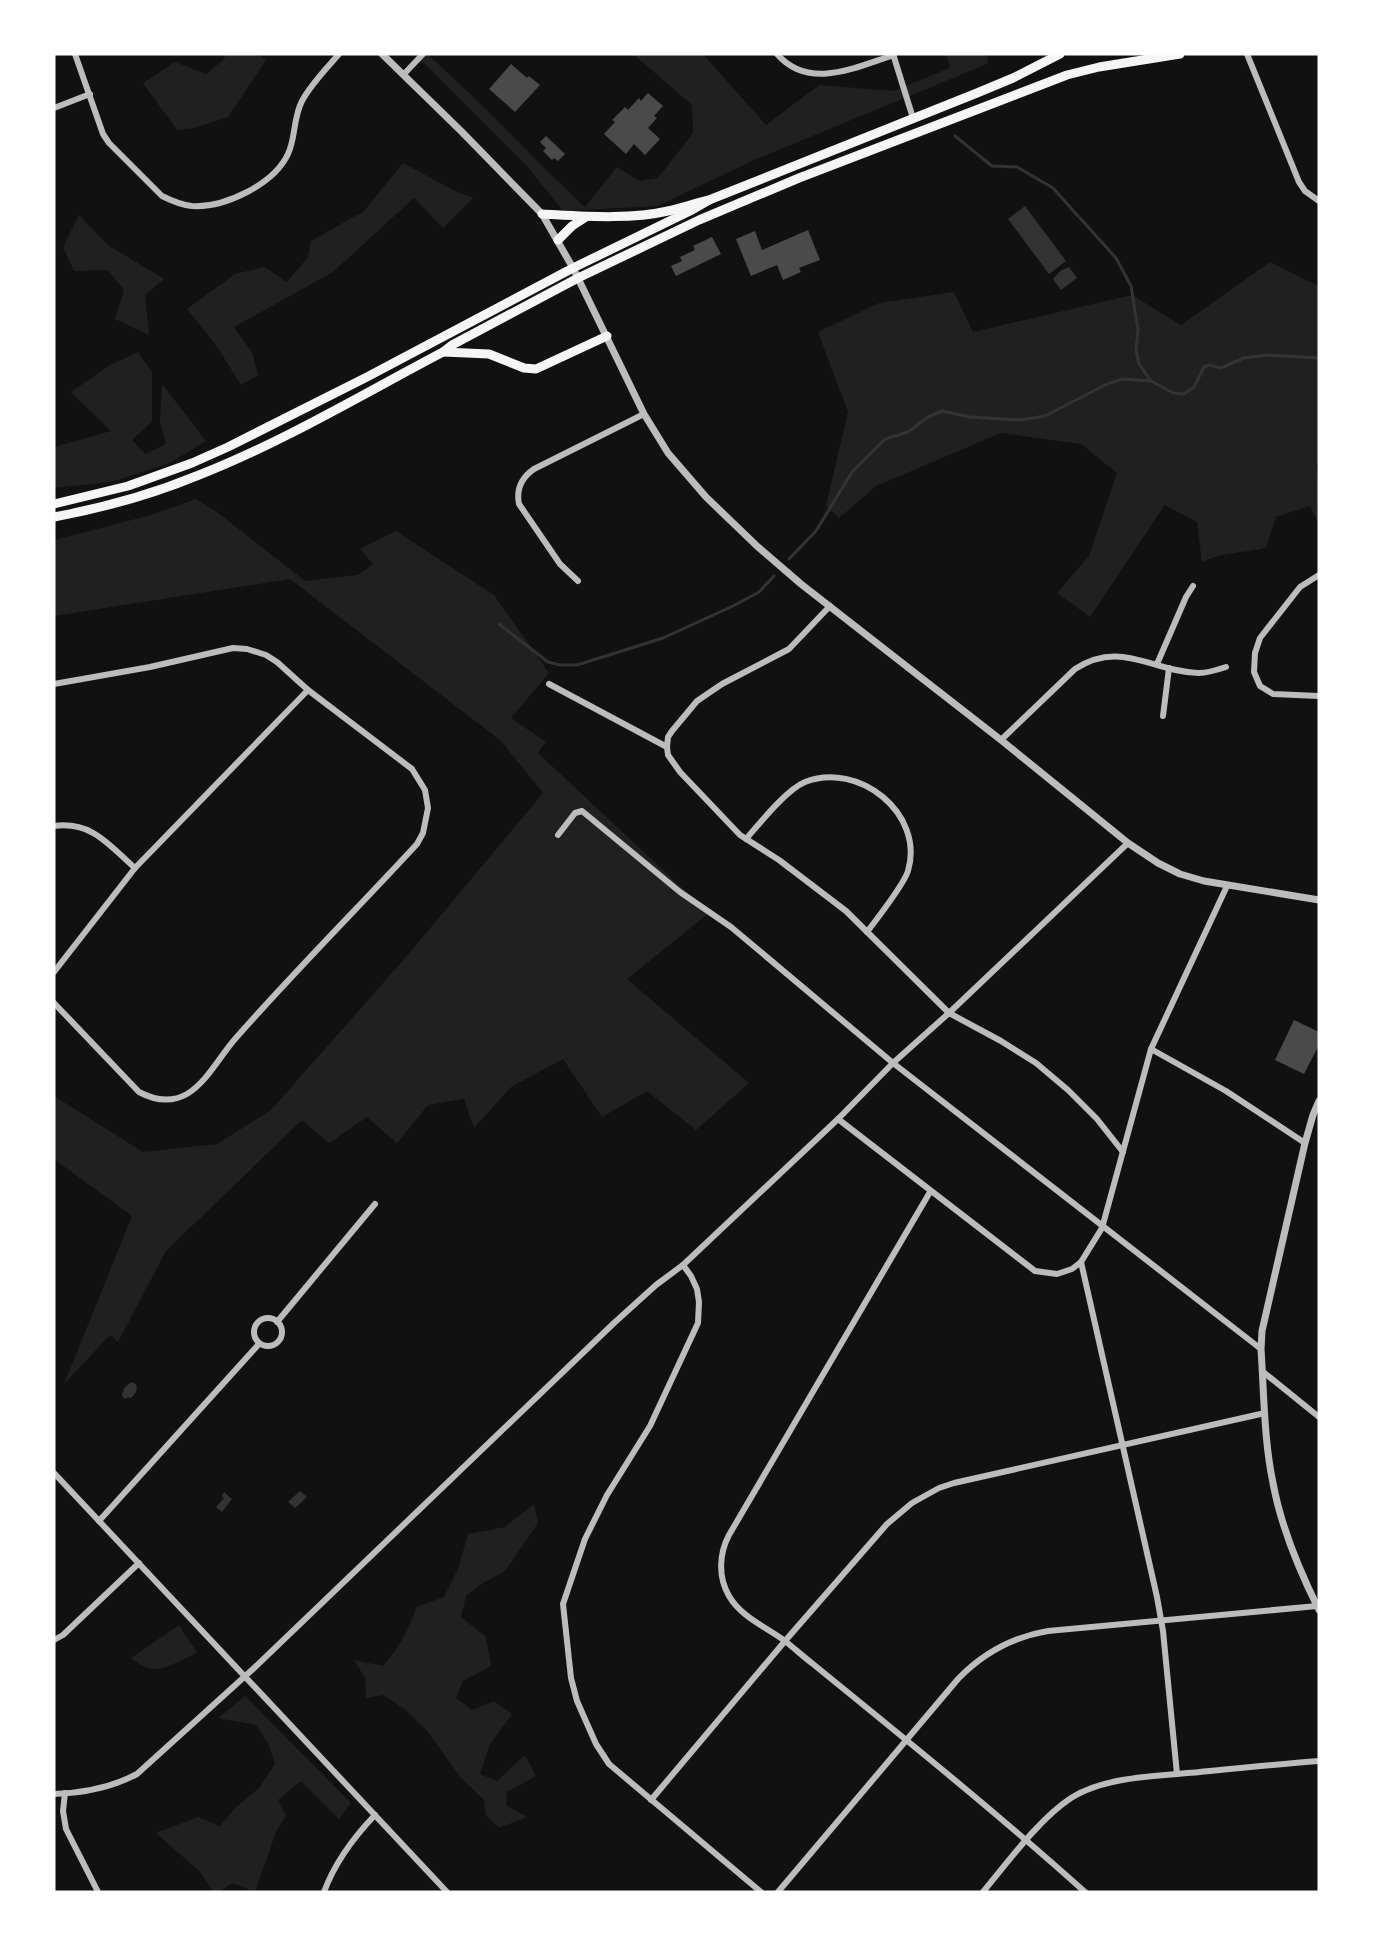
<svg xmlns="http://www.w3.org/2000/svg" width="1373" height="1946" viewBox="0 0 1373 1946" font-family="'IBM Plex Serif',serif">
<rect width="100%" height="100%" fill="#111"/>
<g fill="#202020">
<polygon points="227,54 258,54 266,60 228,117 194,128 177,130 143,83 175,62 206,74 222,61"/>
<path d="M415,54H427C482,102 531,157 585,207L617,167L639,181L658,178L693,133L692,105L633,54H703L766,125L819,85L893,91L950,68L946,54H988L987,64L752,161L658,206L563,211L526,165Z"/>
<polygon points="403,163 457,192 473,198 443,228 414,198 333,272 234,327 252,352 258,375 241,385 216,345 187,309 235,274 265,267 287,282 308,257 311,241 364,211"/>
<polygon points="79,215 108,245 164,279 145,295 149,335 115,319 124,290 108,270 74,271 63,247"/>
<path d="M1270,262L1319,286V463L1316,464L1319,487V524L1310,506L1276,517L1266,548C1243,553 1223,552 1202,562L1197,522L1165,505L1090,617L1057,593L1089,556L1117,473L1081,444L1001,433L876,486L839,518L826,506L848,412L818,332L879,303L954,292L973,332L1132,295L1181,325Z"/>
<polygon points="138,352 152,372 152,422 132,440 145,454 166,444 160,423 162,384 206,441 168,464 111,482 54,488 54,447 111,431 71,392 110,365"/>
<polygon points="196,499 217,512 305,581 358,575 373,564 360,549 396,531 494,595 549,673 511,718 546,742 538,753 709,913 627,979 749,1083 696,1130 647,1091 602,1117 563,1059 511,1087 474,1128 464,1099 428,1105 397,1143 367,1117 329,1143 302,1120 166,1251 118,1342 110,1335 64,1384 132,1216 54,1159 54,1096 143,1152 217,1144 271,1110 406,957 543,793 500,740 290,579 54,616 54,540 151,515"/>
<path d="M534,1504L538,1523L505,1571L483,1583L466,1596L461,1617L486,1637L491,1666L463,1681L456,1698L472,1710L494,1701L512,1714L490,1744L480,1774L497,1781L525,1755L536,1776L507,1792L506,1805L527,1817L499,1828L486,1815L484,1800L461,1778L428,1732L406,1710L383,1695L366,1698L365,1678L354,1660L383,1666C399,1649 408,1629 417,1607L444,1597L458,1569L468,1534L505,1527Z"/>
<path d="M179,1625L197,1653C169,1664 158,1680 131,1658Z"/>
<polygon points="245,1696 351,1803 339,1819 301,1781 278,1800 286,1816 276,1832 255,1892 232,1883 219,1892 213,1892 200,1872 156,1833 198,1817 220,1826 235,1808 259,1788 275,1764 269,1745 256,1725 218,1718"/>
</g>
<g fill="#333">
<polygon points="1025,206 1066,261 1049,274 1008,219"/>
<polygon points="1069,267 1077,278 1061,290 1053,279 1060,271"/>
<path d="M133,1382L137,1386L136,1392L131,1398L128,1397L125,1399L122,1396C123,1389 126,1384 133,1382Z"/>
<polygon points="300,1491 307,1497 295,1508 288,1502"/>
<polygon points="224,1492 232,1499 222,1512 216,1507 224,1498 222,1496"/>
</g>
<g fill="none" stroke-linecap="round" stroke-linejoin="round">
<g stroke="#333" stroke-width="3">
<polyline points="955,136 992,166 1017,167 1053,188 1078,216"/>
<polyline points="1080,218 1116,258 1131,286 1138,330 1136,350 1139,364 1151,381"/>
<polyline points="789,559 816,531 852,472 885,439 908,432 928,417 942,411 970,417 1020,420 1045,416 1107,384 1123,379 1151,381 1173,393 1184,394 1194,387 1204,367 1209,365 1221,368 1244,358 1267,355 1319,358"/>
<polyline points="499,624 548,662 560,665 577,665 663,638 733,606 759,592 774,576"/>
</g>
</g>
<g fill="#4a4a4a">
<polygon points="511,64 527,78 529,76 540,85 515,112 489,89"/>
<polygon points="648,93 663,106 654,116 657,118 648,128 660,139 645,155 634,144 626,154 604,134 615,122 612,120 625,107 628,110 639,98 641,101"/>
<polygon points="546,136 565,154 558,161 554,158 552,160 543,151 546,148 540,142"/>
<polygon points="808,230 820,260 799,268 801,272 783,280 777,265 751,276 736,239 755,231 762,250"/>
<polygon points="712,237 721,254 676,276 671,266 682,261 680,257 695,250 693,246"/>
<polygon points="1294,1020 1319,1032 1319,1045 1304,1074 1275,1060"/>
</g>
<g fill="none" stroke-linecap="round" stroke-linejoin="round">
<g stroke="#bcbcbc" stroke-width="6">
<path d="M75,54L103,134L109,143L162,196C172,201 181,205 192,206C225,208 274,184 288,154C296,137 293,118 302,101C311,84 326,69 339,54"/>
<path d="M777,54C809,91 856,67 894,55"/>
<polyline points="893,54 913,118"/>
<polyline points="1247,54 1299,182 1305,191 1319,201"/>
<polyline points="404,74 423,54"/>
<polyline points="54,108 90,94"/>
<polyline points="1319,575 1300,587 1260,638 1255,653 1254,672 1260,686 1273,694 1319,696"/>
<path d="M578,581L560,564L519,504C516,489 521,478 534,469L644,414"/>
<polyline points="1157,664 1186,597 1193,586"/>
<path d="M54,684L150,667L233,648L247,649L266,655L277,662L308,690L412,769L425,790L428,808L423,833L417,844C357,909 294,972 235,1039C220,1056 207,1082 187,1094C171,1103 154,1100 139,1092L54,1003"/>
<polyline points="549,684 667,747 668,755 680,772 740,835 779,860 846,911 949,1013 1001,1041 1036,1063 1068,1090 1097,1119 1123,1152"/>
<polyline points="1163,716 1169,668"/>
<path d="M1001,740L1075,669C1121,639 1152,672 1199,673C1208,673 1217,670 1226,667"/>
<polyline points="667,747 668,737 672,731 697,701 722,684 789,649 830,606"/>
<path d="M54,826C92,821 109,845 135,868"/>
<polyline points="558,835 575,813 582,811 680,892 731,927 893,1063 1261,1349"/>
<path d="M746,839C760,823 786,790 805,782C858,761 925,813 908,871C904,884 877,919 867,932"/>
<polyline points="54,972 135,868 308,690"/>
<polyline points="1151,1049 1226,1091 1305,1143"/>
<polyline points="838,1119 1035,1271 1057,1274 1072,1269 1081,1262 1102,1228 1151,1049 1227,886"/>
<path d="M930,1192L729,1535C719,1554 718,1577 729,1596C741,1617 766,1627 785,1641C795,1649 804,1657 813,1664C905,1739 997,1813 1085,1892"/>
<polyline points="1081,1262 1157,1597 1163,1631 1177,1774"/>
<polyline points="683,1265 691,1276 697,1289 699,1302 698,1323 650,1426 607,1495 585,1539 563,1604 571,1678 577,1701 596,1744 609,1764 761,1892"/>
<circle cx="268" cy="1332" r="14"/>
<polyline points="277,1322 375,1204"/>
<polyline points="1262,1371 1319,1417"/>
<polyline points="54,1473 447,1892"/>
<polyline points="99,1521 259,1344"/>
<polyline points="54,1640 63,1635 139,1563"/>
<polyline points="65,1793 63,1811 66,1829 98,1892"/>
<path d="M54,1794C84,1793 111,1788 137,1774L253,1669L614,1323L656,1285L683,1265L838,1119L893,1063L949,1013L1128,843"/>
<polyline points="651,1800 785,1641 887,1524 912,1503 939,1488 954,1483 1265,1413"/>
<path d="M324,1892C335,1862 353,1838 375,1815"/>
<path d="M778,1892L958,1679C983,1653 1012,1637 1048,1631L1317,1606"/>
<path d="M983,1892C1008,1862 1039,1819 1071,1798C1105,1776 1160,1776 1200,1772C1240,1768 1279,1764 1319,1761"/>
</g>
<g stroke="#bcbcbc" stroke-width="7">
<polyline points="382,54 462,132 542,214 573,268 644,414 668,453 706,497 758,547 801,584 1001,740 1128,843 1158,863 1180,874 1204,881 1319,900"/>
<path d="M1319,1101L1313,1115L1305,1143L1262,1331L1261,1349C1264,1394 1264,1440 1273,1483C1281,1527 1299,1570 1319,1610"/>
</g>
<g stroke="#f5f5f5" stroke-width="9">
<path d="M542,214C582,216 629,220 668,211C682,208 695,203 709,200L977,93L1013,78L1060,54"/>
<polyline points="558,240 572,226 586,217"/>
<polyline points="443,352 489,354 524,368 536,369 607,336"/>
<polyline points="54,504 128,486 192,463 228,447 365,378 573,268 690,211 709,200"/>
<path d="M54,517C103,508 153,494 199,475C283,442 363,394 443,352L452,345L578,278L699,220L799,178L1067,75L1099,67L1180,54"/>
</g>
</g>
<rect width="1373" height="1946" fill="none" stroke="#ffffff" stroke-width="111"/>
</svg>
